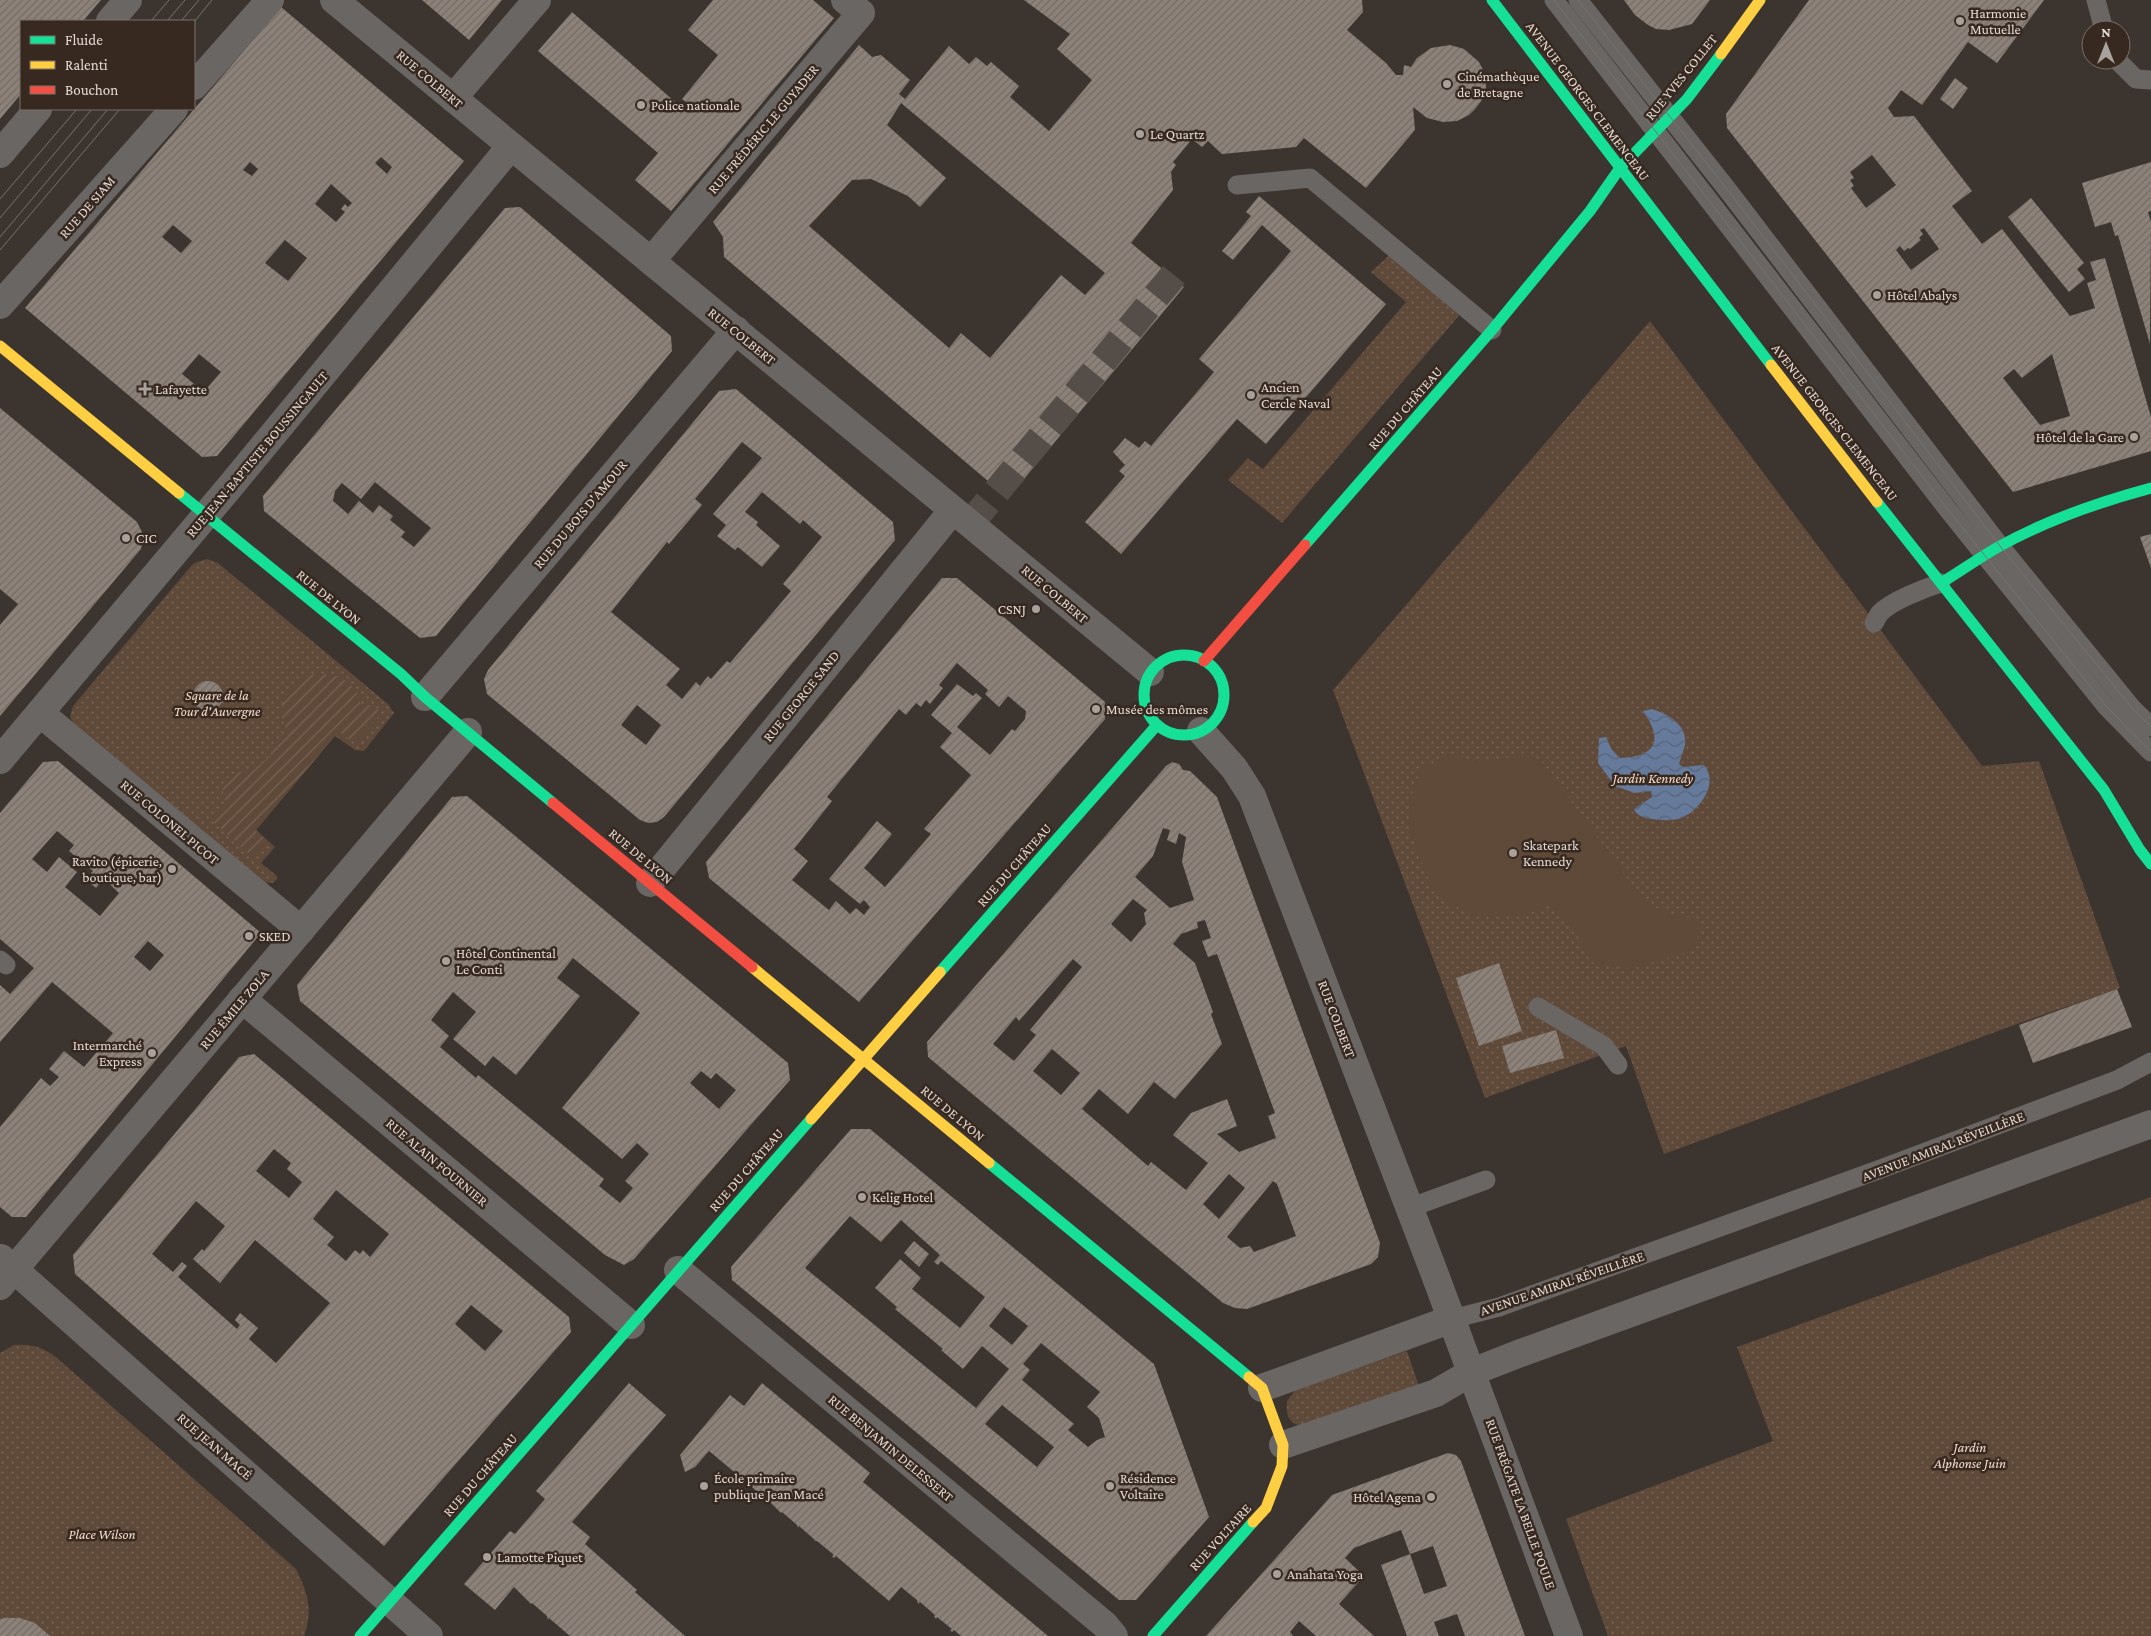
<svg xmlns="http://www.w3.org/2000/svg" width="2151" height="1636" viewBox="0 0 2151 1636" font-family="'Crimson Pro',serif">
<defs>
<pattern id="grass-dots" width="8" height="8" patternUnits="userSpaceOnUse" patternTransform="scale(1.25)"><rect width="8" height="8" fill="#5f4939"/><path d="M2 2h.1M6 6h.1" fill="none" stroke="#766355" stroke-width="1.8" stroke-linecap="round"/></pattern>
<pattern id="garden-furrows" width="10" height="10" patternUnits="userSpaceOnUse" patternTransform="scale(1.25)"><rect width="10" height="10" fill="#5f4939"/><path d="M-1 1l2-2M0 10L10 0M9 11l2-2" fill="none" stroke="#766355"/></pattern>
<pattern id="water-waves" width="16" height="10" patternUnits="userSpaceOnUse" patternTransform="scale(1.25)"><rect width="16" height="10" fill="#667a9b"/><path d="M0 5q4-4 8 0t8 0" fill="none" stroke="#586477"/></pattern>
<pattern id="building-hatch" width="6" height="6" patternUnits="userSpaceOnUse" patternTransform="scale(1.25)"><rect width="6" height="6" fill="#8d8279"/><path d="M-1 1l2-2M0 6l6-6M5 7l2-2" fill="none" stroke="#736c65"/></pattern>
</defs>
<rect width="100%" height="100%" fill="#3c342f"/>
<g fill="url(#grass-dots)">
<polygon points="1396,249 1462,312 1282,523 1228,480 1248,458 1263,469 1406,302 1371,272"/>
<polygon points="1650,321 1982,766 2039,761 2120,988 2017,1024 1664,1154 1626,1046 1485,1098 1333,690"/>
<polygon points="207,559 218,563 388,704 394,713 364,751 355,750 335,736 256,830 275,847 261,863 277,876 277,879 273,883 261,882 74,724 70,717 73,706 192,565 197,562"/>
<polygon points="2151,1197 2151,1636 1608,1636 1566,1519 1773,1441 1737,1347"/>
<path d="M14,1345C33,1344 42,1347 57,1358L296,1569C308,1593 313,1610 304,1636H0V1353Z"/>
<path d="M1407,1351L1420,1389L1300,1426C1287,1422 1286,1413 1287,1401L1296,1389Z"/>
</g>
<path fill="url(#garden-furrows)" d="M319,674C342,674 356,683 361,706L372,705L378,710L379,716L355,743L339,731L256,830L266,840L253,857L211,820L226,802C216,784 231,767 251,773L271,755L275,740L289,734C271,708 288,676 319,674Z"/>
<polygon fill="#5f4939" points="1450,754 1473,762 1500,760 1520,754 1542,762 1644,901 1671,916 1695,918 1701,933 1689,951 1631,969 1592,962 1569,920 1550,905 1518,917 1474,917 1441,897 1427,876 1410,830 1411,797 1422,769"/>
<path fill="url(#water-waves)" d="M1652,709C1668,714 1688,725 1685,745C1683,751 1681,758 1679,764L1683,767L1704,765C1720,783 1699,811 1681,818C1673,822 1646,820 1639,815C1637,814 1635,811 1634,809L1652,797L1651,791L1635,793L1615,786L1598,763L1599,738L1606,737L1612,750L1620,758C1656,757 1664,740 1643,711Z"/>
<g fill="url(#building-hatch)" fill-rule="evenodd">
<polygon points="0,0 101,0 83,21 21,21 21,94 0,119"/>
<polygon points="422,0 502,0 469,40"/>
<polygon points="713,0 813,0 834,18 671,211 635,180 658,153 538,51 572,12 681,107 686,102 682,99 718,55 688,30"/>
<path d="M1024,0H1362L1363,12L1347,30L1386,63L1396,75H1403L1404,65L1411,67L1417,58L1431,48L1450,45L1464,49L1479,62L1485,74L1486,88L1482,100L1475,109L1469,115L1457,121L1443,122L1427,118L1413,107L1415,130L1366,188L1304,138L1296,147L1222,154L1208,141L1202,147L1192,139L1173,162L1176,165L1171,172L1173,190L1131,243L1184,287L1008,498L724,257L723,237L713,222L859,45L872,57L881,55L910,80L899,94L905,99L949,46L969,64L976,57L987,66L991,62L1019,86L1010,97L1049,131L1092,80L1057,49L1070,34ZM901,103L1105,273L1085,295L1061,275L990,358L961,333L949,348L809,226L852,180L871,179L908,196L920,207L946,178L887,125Z"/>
<polygon points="1624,0 1710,0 1692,24 1669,30 1656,29 1648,25 1635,15"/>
<path d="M1809,0H2044L1997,63L1968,42L1922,105L1901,90L1888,108L1894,117L1914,116L1972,191L1952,206L1982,244L2002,229L2070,316L2095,308L2087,283L2096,280L2090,262L2105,258L2151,417V451L2013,492L1727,128L1726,114ZM1872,155L1896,185L1866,208L1851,188L1854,186L1850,180L1854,178L1850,172ZM1924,228L1939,249L1911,270L1896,250L1900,246L1904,251L1908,248L1910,249L1921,240L1919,238L1923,234L1920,230ZM2052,354L2070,416L2040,425L2003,378L2014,369L2022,378Z"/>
<path d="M281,7L464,161L217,456L202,457L25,308ZM381,157L392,167L387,174L375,163ZM250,162L258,169L252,176L243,170ZM331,184L352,203L348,207L345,204L341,209L345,212L336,222L315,204ZM173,225L192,241L181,253L162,237ZM285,240L307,258L288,281L265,263ZM199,354L221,372L208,387L199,388L182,374Z"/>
<polygon points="1955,78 1968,88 1953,109 1940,99"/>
<polygon points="2151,162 2151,211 2148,212 2151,222 2150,344 2118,235 2115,236 2111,222 2095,227 2082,183"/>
<polygon points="1259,196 1386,304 1266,444 1237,419 1121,554 1085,522 1125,476 1119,471 1125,465 1113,452 1125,438 1139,448 1145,441 1151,446 1214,372 1199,359 1291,251 1262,225 1233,260 1222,251 1251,216 1246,212"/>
<polygon points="2031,198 2084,263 2077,269 2085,279 2069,292 2008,217"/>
<path d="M520,207L671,336L672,351L436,636L420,638L264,511L263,496L505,208ZM375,482L431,528L414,547L401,537L405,532L390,520L393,516L379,505L373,513L359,501L348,514L333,501L335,491L342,483L361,499Z"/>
<path d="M736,389L893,522L895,540L664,817L657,822L648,823L640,820L487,694L484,679L488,670L719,391ZM742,442L762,458L713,514L726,525L717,536L735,550L738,547L762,567L780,546L756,525L758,522L745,512L762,492L800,524L803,520L822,537L783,584L791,591L730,663L727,661L711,679L708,676L700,686L696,682L682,699L666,685L680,669L611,612L667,542L669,544L702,505L695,499ZM637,705L661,725L646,745L621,725Z"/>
<polygon points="0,408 137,522 144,536 141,549 0,716 0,625 18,604 0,589"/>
<polygon points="2151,534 2151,568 2140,537"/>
<path d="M942,578H957L1105,702V719L859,1002L709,878L706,862ZM957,663L988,690L985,694L999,707L1008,696L1026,711L1025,719L1015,731L1012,729L990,755L957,727L982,698L976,693L973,696L957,684L931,715L952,733L940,747L971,775L924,829L931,834L885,887L864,868L892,834L877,821L829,879L860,904L864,900L870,907L864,915L856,908L850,914L836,901L829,910L792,880L808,861L794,849L832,801L827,797L899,709L906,715L916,703L921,707L926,700L930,704L943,688L939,685Z"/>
<circle cx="208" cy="696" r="15"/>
<path d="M58,761L261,933L26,1217H12L0,1207V1127L41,1078L50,1086L59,1077L49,1069L64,1051L84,1067L113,1033L52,982L0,1042V985L10,994L34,968L0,939V813L43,762ZM57,831L74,845L69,851L93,871L91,873L96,878L91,884L96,888L104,879L119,893L100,916L65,887L77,872L59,857L47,872L32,859ZM148,941L164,955L150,971L134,957Z"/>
<path d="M1172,762L1179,764L1183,770L1190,771L1217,797L1380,1243L1378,1257L1371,1264L1247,1309L1235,1308L1223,1303L928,1057L927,1042L1166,766ZM1163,828L1170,830L1167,840L1176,844L1179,833L1186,837L1182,862L1194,900L1170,908L1135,877L1153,856ZM1133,899L1147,910L1144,913L1146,924L1131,942L1111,924ZM1205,920L1211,938L1202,941L1208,957L1217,954L1275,1113L1268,1116L1276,1138L1239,1152L1217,1134L1237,1126L1227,1099L1191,1113L1173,1135L1208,1163L1186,1190L1151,1162L1148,1166L1082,1109L1099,1089L1128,1114L1154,1082L1175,1099L1222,1044L1211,1014L1213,1012L1195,963L1173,944L1181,934L1198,928L1197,922ZM1073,959L1082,967L1030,1030L1036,1035L1014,1061L993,1044L1016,1017L1019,1021ZM1052,1049L1080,1073L1061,1095L1033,1071ZM1229,1174L1245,1188L1219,1219L1203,1204ZM1273,1181L1277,1184L1296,1236L1254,1252L1250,1246L1240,1248L1227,1237Z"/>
<path d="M467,796L788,1063L790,1080L634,1259L624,1265L605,1255L300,1001L297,985L452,797ZM573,958L640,1013L562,1108L622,1159L637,1143L649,1154L625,1181L633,1188L620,1203L599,1186L604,1179L478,1075L476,1078L440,1047L449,1036L431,1020L453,992L476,1012L453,1039L485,1066L493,1056L516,1075L580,996L557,978ZM701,1071L711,1079L716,1073L736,1090L719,1109L690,1083Z"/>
<polygon points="1499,963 1522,1031 1479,1046 1456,978"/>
<polygon points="2117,989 2132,1027 2033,1063 2019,1025"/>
<polygon points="1556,1030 1564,1058 1510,1073 1502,1046"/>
<path d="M254,1054L569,1317L571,1332L384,1546L75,1274L73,1255L239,1057ZM274,1149L291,1163L287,1169L302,1182L289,1198L256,1171ZM336,1190L389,1234L370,1257L363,1250L360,1254L355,1250L346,1261L327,1245L334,1237L313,1219ZM196,1201L225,1226L204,1251L202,1249L193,1259L220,1283L255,1240L330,1303L276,1363L249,1339L258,1328L240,1313L235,1320L240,1325L237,1329L178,1277L187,1266L182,1262L173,1272L152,1254ZM471,1305L503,1331L485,1351L455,1324Z"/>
<path d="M851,1129H870L1154,1364L1209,1517L1136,1600H1119L732,1280L731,1267ZM850,1216L881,1242L901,1220L940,1255L934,1262L938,1265L941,1261L985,1297L960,1328L912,1289L921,1278L900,1259L875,1288L897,1307L895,1309L943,1349L941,1350L963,1369L982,1346L1009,1369L976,1408L805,1268ZM1004,1307L1028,1326L1012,1345L989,1326ZM1041,1343L1100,1392L1087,1407L1099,1418L1105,1437L1097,1440L1088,1447L1068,1430L1074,1424L1022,1380L1030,1370L1023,1364ZM1002,1405L1054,1447L1037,1467L985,1424Z"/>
<polygon points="914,1241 929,1254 919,1267 904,1253"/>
<polygon points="629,1383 666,1415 572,1522 590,1537 585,1544 637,1590 635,1592 685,1636 570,1636 549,1618 548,1620 547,1616 532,1603 531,1604 514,1587 495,1610 464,1584 510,1531 515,1534 545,1499 536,1491"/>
<polygon points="762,1383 870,1473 863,1482 1048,1636 961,1636 954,1630 952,1632 950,1630 952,1629 937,1617 936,1619 934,1616 935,1615 920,1602 918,1604 917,1600 901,1587 889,1601 836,1556 834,1558 832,1556 834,1555 817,1541 814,1541 815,1540 799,1526 798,1528 797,1525 782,1512 781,1513 764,1496 762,1498 761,1495 746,1482 745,1483 744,1480 709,1451 695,1467 685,1472 680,1455 730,1395 744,1406"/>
<polygon points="1448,1453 1456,1455 1461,1461 1525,1636 1465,1636 1457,1614 1434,1622 1439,1636 1407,1636 1381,1565 1410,1554 1424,1594 1447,1586 1433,1546 1410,1554 1401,1530 1354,1548 1345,1558 1364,1576 1339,1604 1374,1636 1316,1636 1299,1621 1290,1632 1293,1636 1206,1636 1332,1495"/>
<polygon points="4,1618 20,1618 35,1623 50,1636 0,1636 0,1619"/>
</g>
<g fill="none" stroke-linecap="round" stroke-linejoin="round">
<polyline stroke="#554d48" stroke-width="28" stroke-dasharray="28 14" stroke-linecap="butt" points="970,524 1181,266"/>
<g stroke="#696664" stroke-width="19">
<polyline points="1554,0 1949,511 2106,706 2151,752"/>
<polyline points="1578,0 1730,193 2000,546 2132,708 2151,727"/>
<polyline points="2096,0 2104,30"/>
<polyline points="2117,60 2136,79 2151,80"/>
<polyline points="1237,185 1310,178 1492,330"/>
<path d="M1874,623C1876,620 1878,615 1880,613C1891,601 1925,588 1941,583"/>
<polyline points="0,960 6,965"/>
<polyline points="1538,1007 1604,1046 1618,1065"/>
<polyline points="1409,1208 1486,1180"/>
<polyline points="1452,1319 1499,1307 1878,1170 2117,1080 2151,1062"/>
</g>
<g stroke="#696664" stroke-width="28">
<polyline points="334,0 1150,672"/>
<polyline points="110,21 128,0"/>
<polyline points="194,86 270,0"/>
<polyline points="453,98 537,0"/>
<polyline points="0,154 38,109"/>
<polyline points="651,261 861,13 845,0"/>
<polyline points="0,305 174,109"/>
<polyline points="425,697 736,330"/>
<polyline points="40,713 301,930"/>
<polyline points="1201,731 1234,768 1252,796 1434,1272 1569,1636"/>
<polyline points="0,760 233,483 511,146"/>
<polyline points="650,883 953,510"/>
<polyline points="242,999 631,1325"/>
<polyline points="1,1258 429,1636"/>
<polyline points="678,1270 1105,1625 1114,1636"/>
<polyline points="0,1286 468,732"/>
<polyline points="1262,1388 1452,1319"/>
<polyline points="1283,1445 1436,1393 1472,1372 1518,1354 2151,1124"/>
</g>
<g stroke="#16e098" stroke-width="11">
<polyline points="1492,0 1771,365"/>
<polyline points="179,493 401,674 425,697 553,803"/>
<polyline points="1877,502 2104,790 2140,850 2151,864"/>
<polyline points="1305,545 1492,330 1590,211 1620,168 1687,99 1721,54"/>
<path d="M1941,583C1961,571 1980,557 2000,546C2047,520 2099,502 2151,488"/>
<circle cx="1184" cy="695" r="40"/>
<polyline points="940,972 1157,725"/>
<polyline points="989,1163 1249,1377"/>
<polyline points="360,1636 811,1119"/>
<polyline points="1153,1636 1253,1522"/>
</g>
<g stroke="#ffcf43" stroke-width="11">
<polyline points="1721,54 1760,0"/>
<polyline points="0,346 179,493"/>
<polyline points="1771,365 1877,502"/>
<polyline points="752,967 989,1163"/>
<polyline points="811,1119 940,972"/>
<polyline points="1249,1377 1262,1388 1283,1445 1282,1466 1266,1508 1253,1522"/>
</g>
<g stroke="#f24e42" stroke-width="11">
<polyline points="1204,661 1305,545"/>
<polyline points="553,803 752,967"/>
</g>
<g stroke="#767370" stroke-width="1">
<polyline points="1554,0 1949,511 2106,706 2151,752"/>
<polyline points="1578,0 1730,193 2000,546 2132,708 2151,727"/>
<polyline points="151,21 169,0"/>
<polyline points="167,21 185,0"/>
<polyline points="181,21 199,0"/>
<polyline points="194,22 212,0"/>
<polyline points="0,199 77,109"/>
<polyline points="0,218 92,109"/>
<polyline points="0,237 108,109"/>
<polyline points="0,250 120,109"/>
</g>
</g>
<g fill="#a9a19b" stroke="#372920" stroke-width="2">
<circle cx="1960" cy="21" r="5"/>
<circle cx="1447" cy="84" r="5"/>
<circle cx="641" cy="105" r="5"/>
<circle cx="1140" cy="134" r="5"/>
<circle cx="1877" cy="295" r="5"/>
<path d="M142.5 381.5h5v5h5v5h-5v5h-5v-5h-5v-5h5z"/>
<circle cx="1251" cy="395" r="5"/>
<circle cx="2134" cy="437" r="5"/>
<circle cx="126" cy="538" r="5"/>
<circle cx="1036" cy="609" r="5"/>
<circle cx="1096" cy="709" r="5"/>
<circle cx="1513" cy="853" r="5"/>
<circle cx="172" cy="869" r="5"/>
<circle cx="249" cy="936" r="5"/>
<circle cx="446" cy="961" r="5"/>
<circle cx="152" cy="1053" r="5"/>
<circle cx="862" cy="1197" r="5"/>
<circle cx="704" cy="1486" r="5"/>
<circle cx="1110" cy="1486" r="5"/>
<circle cx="1431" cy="1497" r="5"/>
<circle cx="487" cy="1557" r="5"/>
<circle cx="1277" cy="1574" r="5"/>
</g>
<g text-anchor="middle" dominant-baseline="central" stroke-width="5" stroke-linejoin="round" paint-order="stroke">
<g font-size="14" fill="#e4dbd5" stroke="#372920" text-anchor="start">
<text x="1970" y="13">Harmonie<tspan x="1970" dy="16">Mutuelle</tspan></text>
<text x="1457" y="76">Cinémathèque<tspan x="1457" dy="16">de Bretagne</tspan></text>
<text x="651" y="105">Police nationale</text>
<text x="1150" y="134">Le Quartz</text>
<text x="1887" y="295">Hôtel Abalys</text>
<text x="1261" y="387">Ancien<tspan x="1261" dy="16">Cercle Naval</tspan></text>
<text x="155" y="389">Lafayette</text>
<text x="2124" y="437" text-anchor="end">Hôtel de la Gare</text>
<text x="136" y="538">CIC</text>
<text x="1026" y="609" text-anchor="end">CSNJ</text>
<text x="1106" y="709">Musée des mômes</text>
<text x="1523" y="845">Skatepark<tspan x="1523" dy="16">Kennedy</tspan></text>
<text x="162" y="861" text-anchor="end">Ravito (épicerie,<tspan x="162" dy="16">boutique, bar)</tspan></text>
<text x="259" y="936">SKED</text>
<text x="456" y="953">Hôtel Continental<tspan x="456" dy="16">Le Conti</tspan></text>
<text x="142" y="1045" text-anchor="end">Intermarché<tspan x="142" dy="16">Express</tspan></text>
<text x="872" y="1197">Kelig Hotel</text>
<text x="714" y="1478">École primaire<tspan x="714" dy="16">publique Jean Macé</tspan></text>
<text x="1120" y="1478">Résidence<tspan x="1120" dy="16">Voltaire</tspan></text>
<text x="1421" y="1497" text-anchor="end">Hôtel Agena</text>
<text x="497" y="1557">Lamotte Piquet</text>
<text x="1287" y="1574">Anahata Yoga</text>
</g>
<g font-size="14" fill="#e4dbd5" stroke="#372920">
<text transform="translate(1681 77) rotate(-51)">RUE YVES COLLET</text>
<text transform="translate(430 79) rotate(40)">RUE COLBERT</text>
<text transform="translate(1588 101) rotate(53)">AVENUE GEORGES CLEMENCEAU</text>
<text transform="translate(763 129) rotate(-50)">RUE FRÉDÉRIC LE GUYADER</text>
<text transform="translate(87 207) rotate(-49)">RUE DE SIAM</text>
<text transform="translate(742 336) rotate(39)">RUE COLBERT</text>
<text transform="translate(1405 408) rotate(-49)">RUE DU CHÂTEAU</text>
<text transform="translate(1835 422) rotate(52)">AVENUE GEORGES CLEMENCEAU</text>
<text transform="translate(257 454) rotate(-50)">RUE JEAN-BAPTISTE BOUSSINGAULT</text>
<text transform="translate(580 514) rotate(-50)">RUE DU BOIS D'AMOUR</text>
<text transform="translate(1055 594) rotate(40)">RUE COLBERT</text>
<text transform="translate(329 597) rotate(39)">RUE DE LYON</text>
<text transform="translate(801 696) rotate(-51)">RUE GEORGE SAND</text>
<text transform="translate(170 822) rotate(40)">RUE COLONEL PICOT</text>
<text transform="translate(641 856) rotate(40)">RUE DE LYON</text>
<text transform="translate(1014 865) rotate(-49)">RUE DU CHÂTEAU</text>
<text transform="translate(234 1009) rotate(-50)">RUE ÉMILE ZOLA</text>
<text transform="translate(1337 1019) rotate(69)">RUE COLBERT</text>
<text transform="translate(953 1113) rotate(40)">RUE DE LYON</text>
<text transform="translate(1943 1146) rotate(-21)">AVENUE AMIRAL RÉVEILLÈRE</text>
<text transform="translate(437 1162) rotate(40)">RUE ALAIN FOURNIER</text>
<text transform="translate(746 1170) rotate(-49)">RUE DU CHÂTEAU</text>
<text transform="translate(1562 1283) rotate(-19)">AVENUE AMIRAL RÉVEILLÈRE</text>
<text transform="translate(215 1446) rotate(41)">RUE JEAN MACÉ</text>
<text transform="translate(891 1448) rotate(40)">RUE BENJAMIN DELESSERT</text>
<text transform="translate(480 1475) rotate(-49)">RUE DU CHÂTEAU</text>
<text transform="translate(1521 1504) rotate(70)">RUE FRÉGATE LA BELLE POULE</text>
<text transform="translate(1220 1537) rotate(-48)">RUE VOLTAIRE</text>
</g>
<g font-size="14" font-style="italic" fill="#f6dccb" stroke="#372920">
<text x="217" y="695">Square de la<tspan x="217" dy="16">Tour d'Auvergne</tspan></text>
<text x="1653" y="778">Jardin Kennedy</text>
<text x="1970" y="1447">Jardin<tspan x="1970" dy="16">Alphonse Juin</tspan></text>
<text x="102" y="1534">Place Wilson</text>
</g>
</g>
<rect x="20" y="20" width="175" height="90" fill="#372920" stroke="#7c7068"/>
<rect x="30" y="36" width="25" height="8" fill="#16e098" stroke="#7c7068"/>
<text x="65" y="45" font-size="15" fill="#e4dbd5">Fluide</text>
<rect x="30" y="61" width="25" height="8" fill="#ffcf43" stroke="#7c7068"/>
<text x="65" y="70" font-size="15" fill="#e4dbd5">Ralenti</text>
<rect x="30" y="86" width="25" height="8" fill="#f24e42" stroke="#7c7068"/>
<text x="65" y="95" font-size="15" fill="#e4dbd5">Bouchon</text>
<g transform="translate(2106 45)"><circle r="24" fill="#372920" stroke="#7c7068"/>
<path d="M0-4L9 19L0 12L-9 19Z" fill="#a9a19b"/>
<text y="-8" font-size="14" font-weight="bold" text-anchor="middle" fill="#e4dbd5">N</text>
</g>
</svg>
